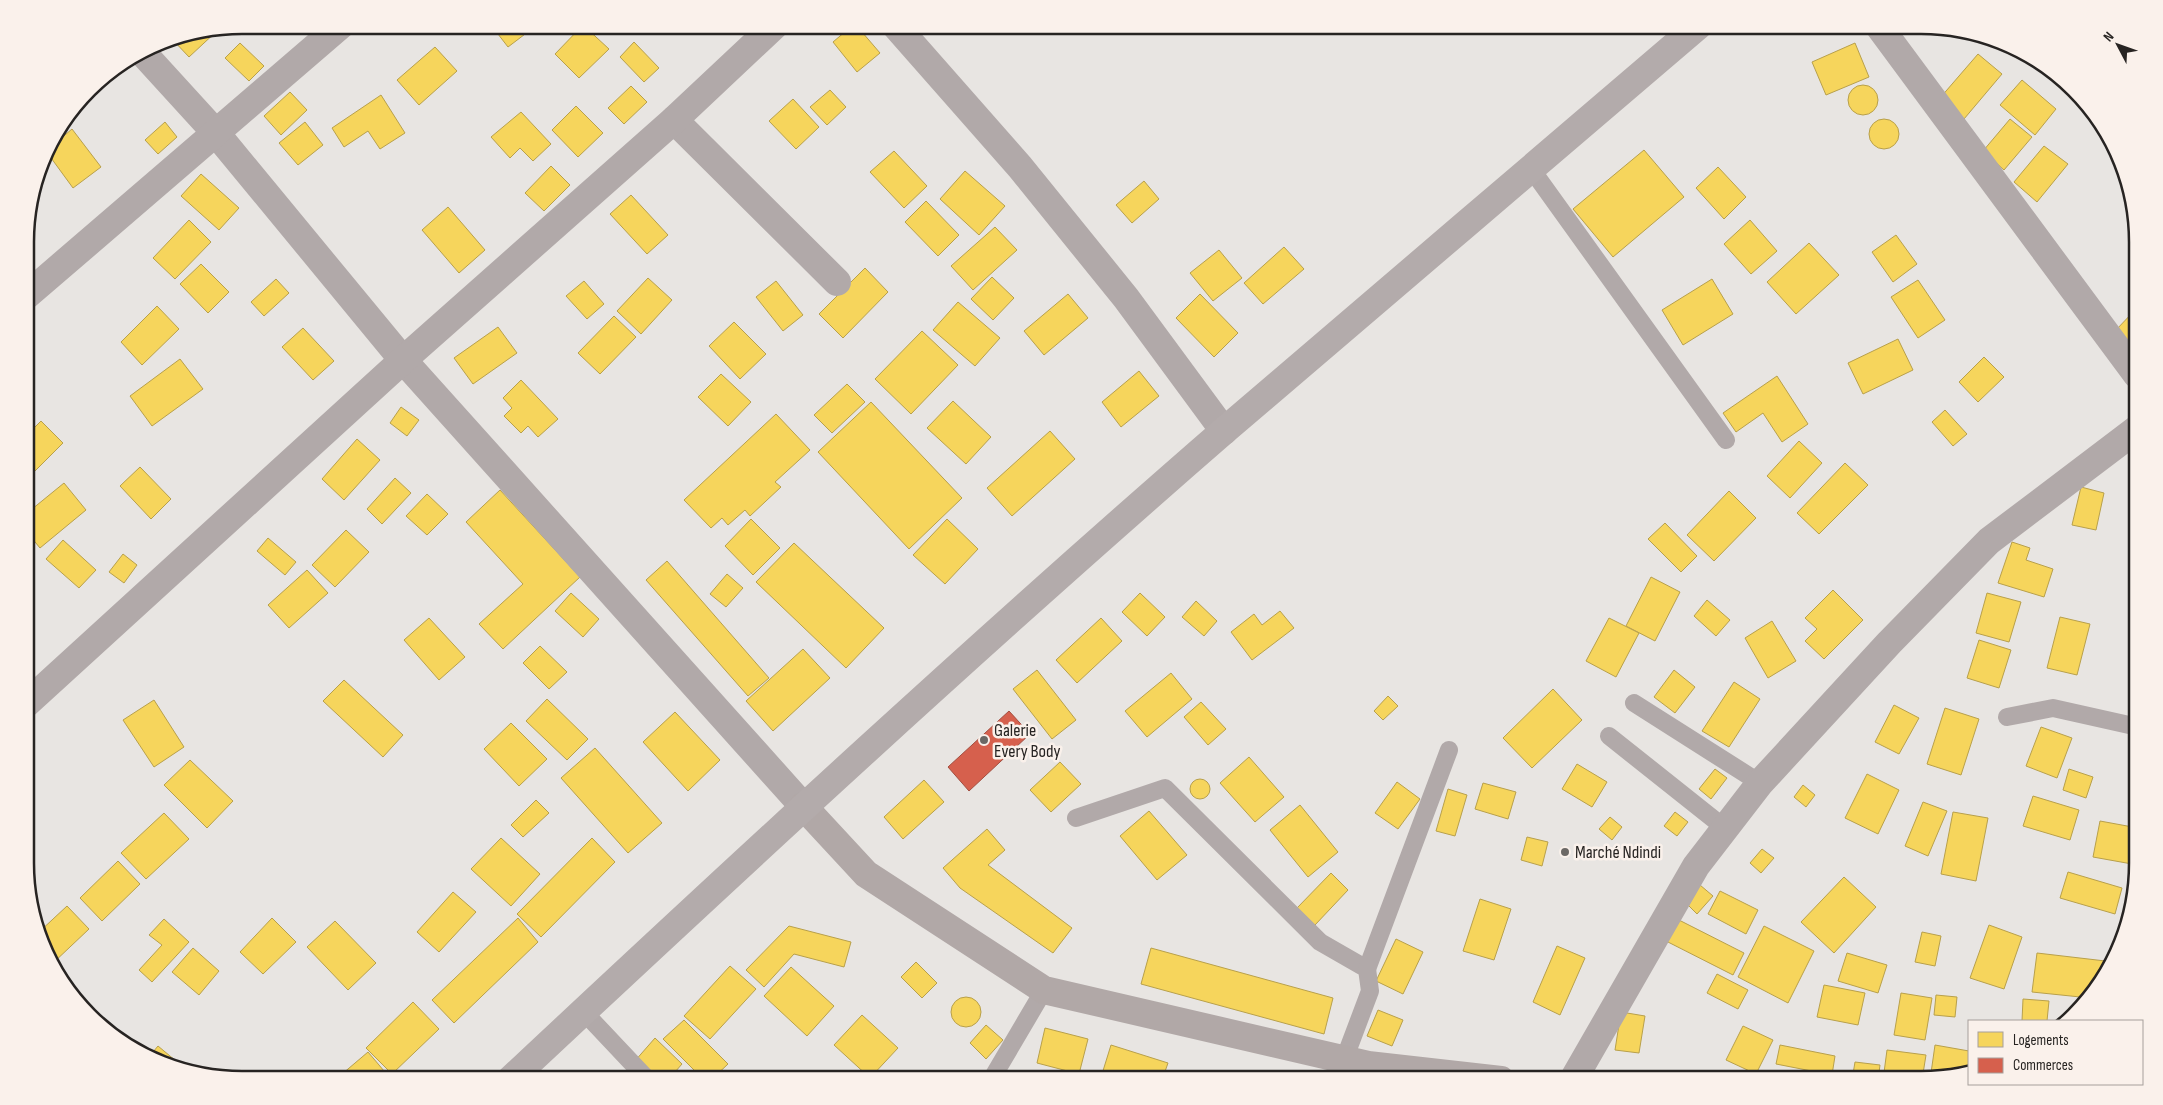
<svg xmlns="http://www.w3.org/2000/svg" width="2163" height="1105" viewBox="0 0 2163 1105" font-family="'Sofia Sans Condensed',sans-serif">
<rect width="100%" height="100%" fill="#e8e5e2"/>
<g fill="#f6d55c" stroke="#b8a04b">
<polygon points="491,25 537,25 508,47"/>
<polygon points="583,25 609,49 579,78 555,54"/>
<polygon points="625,25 639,25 627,31"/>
<polygon points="853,25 856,25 880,53 857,72 833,42"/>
<polygon points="218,30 189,57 172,39"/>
<polygon points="634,42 659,68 644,82 620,57"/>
<polygon points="240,43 264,66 249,81 225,58"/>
<polygon points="1855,43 1869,77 1826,95 1812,62"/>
<polygon points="435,47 457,71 419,105 397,80"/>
<polygon points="1978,54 2002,74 1964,119 1940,98"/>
<polygon points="2022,80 2056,109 2035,135 2000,105"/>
<circle cx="1863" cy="100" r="15"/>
<polygon points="631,86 647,102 624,124 608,108"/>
<polygon points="830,90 846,107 827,125 810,107"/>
<polygon points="290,92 307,110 281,135 264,116"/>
<polygon points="381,95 405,133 380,149 368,131 344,147 332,128"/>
<polygon points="793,99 819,127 796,149 769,121"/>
<polygon points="576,106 603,133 578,157 552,130"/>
<polygon points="521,112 551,144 533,161 520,148 510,158 491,137"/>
<polygon points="2010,119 2032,137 2004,170 1983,151"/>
<circle cx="1884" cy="134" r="15"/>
<polygon points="165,122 177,137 158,154 145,140"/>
<polygon points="305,122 323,145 298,165 279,143"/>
<polygon points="72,129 101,167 73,188 46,151"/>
<polygon points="2044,146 2068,164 2037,202 2014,182"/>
<polygon points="1644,150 1684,197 1613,257 1573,209"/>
<polygon points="894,151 927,186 904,208 870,172"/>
<polygon points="551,166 570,185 544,211 525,193"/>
<polygon points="1718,167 1746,197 1724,219 1696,188"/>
<polygon points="965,171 1005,206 979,235 940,199"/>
<polygon points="201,174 239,208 219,230 181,196"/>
<polygon points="1144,181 1159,199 1132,223 1116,205"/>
<polygon points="631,195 668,235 647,254 610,214"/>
<polygon points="926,201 959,235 938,256 905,222"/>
<polygon points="448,207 485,250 459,273 422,230"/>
<polygon points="189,220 211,242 175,279 153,258"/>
<polygon points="1750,220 1777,251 1751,274 1724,244"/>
<polygon points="995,227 1017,250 973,290 951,266"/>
<polygon points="1896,235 1917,264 1893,282 1872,252"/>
<polygon points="1809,243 1839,275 1796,314 1767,282"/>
<polygon points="1284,247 1304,269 1263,304 1244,283"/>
<polygon points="1219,250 1242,278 1213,301 1190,273"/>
<polygon points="201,264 229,292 208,313 180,284"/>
<polygon points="865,268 888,292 843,338 819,314"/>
<polygon points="992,277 1014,298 993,320 971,299"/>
<polygon points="648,278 672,300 641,334 617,311"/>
<polygon points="276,279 289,293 264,316 251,302"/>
<polygon points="1712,279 1733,314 1683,345 1662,310"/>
<polygon points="1918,280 1945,320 1918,338 1891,297"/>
<polygon points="584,281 604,304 587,319 566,296"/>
<polygon points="776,281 803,315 783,331 756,297"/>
<polygon points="1068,294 1088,318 1044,355 1024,331"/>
<polygon points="1200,294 1238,333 1214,357 1176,318"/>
<polygon points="958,302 1000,338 975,366 933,330"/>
<polygon points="157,306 179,329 142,365 121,342"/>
<polygon points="2136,309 2137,353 2115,331"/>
<polygon points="614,316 636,337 600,374 578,353"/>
<polygon points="734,322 766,354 740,379 709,346"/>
<polygon points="498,327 517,353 473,384 454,358"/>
<polygon points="303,328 334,361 313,380 282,347"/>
<polygon points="922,331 958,365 911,414 875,379"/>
<polygon points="1898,339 1913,370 1863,394 1848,363"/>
<polygon points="1984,357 2004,377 1978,402 1959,382"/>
<polygon points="180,359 203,389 152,426 130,396"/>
<polygon points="1139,371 1159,396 1121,427 1102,402"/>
<polygon points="721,374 751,402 728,426 698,397"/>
<polygon points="1777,376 1808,424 1782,442 1763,413 1736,432 1723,413"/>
<polygon points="521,380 558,419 538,437 528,426 521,433 504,416 512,408 503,398"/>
<polygon points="847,384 865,402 832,433 814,415"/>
<polygon points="953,401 991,437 966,464 927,428"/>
<polygon points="871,402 962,498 909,549 818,452"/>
<polygon points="401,407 419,420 407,436 390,423"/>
<polygon points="1945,410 1967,434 1953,446 1932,422"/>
<polygon points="776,414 810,450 775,482 781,487 750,516 745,510 728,525 722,518 711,528 684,500"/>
<polygon points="41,421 63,443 31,475 26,470 26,436"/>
<polygon points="1050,431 1075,459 1012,516 987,488"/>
<polygon points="357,439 380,460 344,500 322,479"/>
<polygon points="1799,441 1822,463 1790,498 1767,476"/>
<polygon points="1845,463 1868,485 1819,534 1797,513"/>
<polygon points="140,467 171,499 151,519 120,486"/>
<polygon points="395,478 411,493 382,524 367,509"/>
<polygon points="64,483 86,510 40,548 26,531 26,514"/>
<polygon points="2081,487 2104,493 2096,530 2072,525"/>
<polygon points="500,490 580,577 503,649 479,624 523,584 466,522"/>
<polygon points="1729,491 1756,518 1714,561 1687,535"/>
<polygon points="427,494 448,514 427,535 406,516"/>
<polygon points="751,519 780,548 753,575 725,546"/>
<polygon points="947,519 978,549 945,584 913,555"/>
<polygon points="1665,523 1697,556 1681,572 1648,539"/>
<polygon points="346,530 369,552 335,587 312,565"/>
<polygon points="268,538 296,562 285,575 257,551"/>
<polygon points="63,540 96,570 79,588 46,559"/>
<polygon points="2012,542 2030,548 2026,560 2053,569 2044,597 1998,583"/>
<polygon points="794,543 884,628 846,668 756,582"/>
<polygon points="123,554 137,565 124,583 109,572"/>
<polygon points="667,561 769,678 748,696 646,580"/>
<polygon points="2132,563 2137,564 2137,595 2129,594"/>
<polygon points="307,570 328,593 289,628 268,605"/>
<polygon points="727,574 743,588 726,607 710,594"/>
<polygon points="1651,577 1680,592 1655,641 1626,626"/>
<polygon points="1833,590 1863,620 1824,659 1805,641 1817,629 1805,618"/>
<polygon points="571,593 599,619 583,637 555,611"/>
<polygon points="1140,593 1165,617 1147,636 1122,612"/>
<polygon points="1987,593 2021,602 2009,642 1976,633"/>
<polygon points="1707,600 1730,620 1716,636 1694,616"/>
<polygon points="1196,601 1217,621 1204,636 1182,617"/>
<polygon points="1280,611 1294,628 1252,660 1231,632 1254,614 1262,625"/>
<polygon points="2060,617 2090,624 2077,675 2047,668"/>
<polygon points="429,618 465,657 439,680 404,640"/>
<polygon points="1101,618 1122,641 1077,683 1056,660"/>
<polygon points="1609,618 1639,633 1616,677 1586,661"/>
<polygon points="1772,621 1796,661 1768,678 1745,638"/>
<polygon points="1979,640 2011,650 1999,688 1967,678"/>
<polygon points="540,646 567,672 549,689 523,663"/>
<polygon points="803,649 830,678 773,731 746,701"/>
<polygon points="1037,670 1076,720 1052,739 1013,689"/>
<polygon points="1674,670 1695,687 1675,713 1654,697"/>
<polygon points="1171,673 1192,699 1147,737 1125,711"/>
<polygon points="344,680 403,735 383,757 323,701"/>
<polygon points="1734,682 1760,699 1729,747 1702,731"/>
<polygon points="1553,689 1582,720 1532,768 1503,738"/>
<polygon points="1388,696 1398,706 1383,720 1374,711"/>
<polygon points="547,699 588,739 567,760 526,721"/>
<polygon points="154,700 184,747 154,767 123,720"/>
<polygon points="1201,702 1226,729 1208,745 1184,717"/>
<polygon points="1894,705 1919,718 1899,754 1875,742"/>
<polygon points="1945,708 1979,719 1961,775 1927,764"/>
<polygon points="675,712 720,760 688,791 643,742"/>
<polygon points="511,723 547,759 519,786 484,749"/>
<polygon points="2041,727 2072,738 2057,778 2026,766"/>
<polygon points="595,748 662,823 628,853 561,778"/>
<polygon points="1249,757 1284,797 1255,822 1220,783"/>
<polygon points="190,760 233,801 207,828 164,785"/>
<polygon points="1060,762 1081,784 1051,812 1030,790"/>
<polygon points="1577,764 1607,782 1592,807 1562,789"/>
<polygon points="1715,769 1727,778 1711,799 1699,789"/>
<polygon points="2069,769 2093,777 2086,798 2063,790"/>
<polygon points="1867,774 1899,790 1878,834 1845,818"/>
<circle cx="1200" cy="789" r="10"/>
<polygon points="924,780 944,802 903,839 884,817"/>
<polygon points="1397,782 1420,799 1398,829 1375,813"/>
<polygon points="1483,783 1516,792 1508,819 1475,809"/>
<polygon points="1803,785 1815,795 1806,807 1794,797"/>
<polygon points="1448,789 1467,795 1455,836 1436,831"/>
<polygon points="2033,796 2079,810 2070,840 2023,826"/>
<polygon points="536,800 549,813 523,837 511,825"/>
<polygon points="1923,802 1947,811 1928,856 1905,846"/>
<polygon points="1300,805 1338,852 1308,877 1270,830"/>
<polygon points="1149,811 1187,855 1157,880 1120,836"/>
<polygon points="1675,812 1688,822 1677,836 1664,826"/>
<polygon points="1953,812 1988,818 1976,881 1941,874"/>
<polygon points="164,813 189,839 146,879 121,853"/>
<polygon points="1610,817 1622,827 1612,840 1599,829"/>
<polygon points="2100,821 2138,828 2132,864 2093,857"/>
<polygon points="987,829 1005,850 988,865 1072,928 1053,953 960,888 943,868"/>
<polygon points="1527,837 1548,842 1542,866 1521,860"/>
<polygon points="501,838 540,874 511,906 471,869"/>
<polygon points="592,838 615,862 541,937 517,914"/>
<polygon points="1762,849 1774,858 1761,873 1750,863"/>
<polygon points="118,861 140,884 102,921 80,898"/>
<polygon points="2068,872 2122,888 2115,914 2060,898"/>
<polygon points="1331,873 1348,890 1315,925 1297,908"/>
<polygon points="1844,877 1876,907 1834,953 1801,922"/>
<polygon points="1700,885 1713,896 1697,914 1685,902"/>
<polygon points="1720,891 1758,910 1746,934 1708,914"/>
<polygon points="453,892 476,912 439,952 417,932"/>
<polygon points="1480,899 1511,909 1494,960 1463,951"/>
<polygon points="67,906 89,929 52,964 41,946 38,933"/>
<polygon points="272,918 296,942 263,974 240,952"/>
<polygon points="518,918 538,942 454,1023 432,1000"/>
<polygon points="1675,918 1744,953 1733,975 1664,940"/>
<polygon points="164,919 189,942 152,982 139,970 162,945 149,935"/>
<polygon points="335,921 376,963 348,990 307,947"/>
<polygon points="1989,925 2022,937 2004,989 1970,978"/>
<polygon points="789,926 851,942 844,967 794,954 764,987 746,970"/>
<polygon points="1764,926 1814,951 1788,1003 1738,977"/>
<polygon points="1922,932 1941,936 1935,966 1915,962"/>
<polygon points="1396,939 1423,952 1403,994 1376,981"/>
<polygon points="1557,946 1585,958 1560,1015 1533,1002"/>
<polygon points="193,948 219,971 199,995 172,972"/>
<polygon points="1151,948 1333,998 1324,1034 1141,984"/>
<polygon points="1847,953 1887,965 1878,993 1838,981"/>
<polygon points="2037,953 2114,962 2113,963 2090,998 2032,992"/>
<polygon points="916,962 937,983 922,998 901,977"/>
<polygon points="730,966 756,989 710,1039 684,1016"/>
<polygon points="791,967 834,1006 807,1036 764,996"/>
<polygon points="1717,974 1748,990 1738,1009 1707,993"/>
<polygon points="1824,985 1865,993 1858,1025 1817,1017"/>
<polygon points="1901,993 1932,998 1925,1040 1894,1035"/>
<polygon points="1936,995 1957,997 1955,1017 1934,1015"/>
<circle cx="966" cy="1012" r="15"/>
<polygon points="2023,999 2049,1001 2047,1021 2022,1021"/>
<polygon points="413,1002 439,1029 392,1074 366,1048"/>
<polygon points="1378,1010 1403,1020 1392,1046 1367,1036"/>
<polygon points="1621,1012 1645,1016 1639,1053 1615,1050"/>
<polygon points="862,1015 898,1048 870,1078 834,1045"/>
<polygon points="684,1020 728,1064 711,1080 704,1080 663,1039"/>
<polygon points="986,1025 1003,1040 986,1059 970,1043"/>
<polygon points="1743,1026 1773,1040 1756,1074 1726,1060"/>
<polygon points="1045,1028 1088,1039 1079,1074 1037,1063"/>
<polygon points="655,1038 682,1064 668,1080 653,1080 634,1062"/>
<polygon points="1111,1045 1168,1063 1162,1080 1119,1080 1102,1074"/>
<polygon points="1780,1045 1835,1056 1832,1075 1776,1064"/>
<polygon points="1935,1045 1969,1051 1969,1073 1930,1080"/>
<polygon points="158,1046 182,1066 148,1058"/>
<polygon points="1887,1050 1926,1055 1922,1080 1883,1080"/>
<polygon points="368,1052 390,1078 388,1080 335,1080"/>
<polygon points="1855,1062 1880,1065 1878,1080 1852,1080"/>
</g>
<polygon fill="#d6604d" stroke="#a24e40" points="1009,711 1030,734 969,791 948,767"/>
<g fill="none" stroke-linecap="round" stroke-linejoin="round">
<g stroke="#b1a9a9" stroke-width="18">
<polyline points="1532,170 1726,440"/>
<polyline points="1634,703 1760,783"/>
<polyline points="2007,717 2053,708 2138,727"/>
<polyline points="1609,736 1726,829"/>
<polyline points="1076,818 1165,788 1320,942 1367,969 1370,991 1344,1060"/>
<polyline points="1367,969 1449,750"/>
<polyline points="583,1011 648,1080"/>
<polyline points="856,1080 861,1080"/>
<polyline points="991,1080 1044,990"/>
</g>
<g stroke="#b1a9a9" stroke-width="28">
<polyline points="895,25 1020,167 1126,298 1224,431"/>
<polyline points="1878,25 2137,375"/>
<polyline points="142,52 215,132 403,360 803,806"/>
<polyline points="674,120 837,282"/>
<polyline points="26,296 341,25"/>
<polyline points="26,704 403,360 674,120 775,25"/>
<polyline points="1573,1080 1696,866 1760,783 1889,643 1989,541 2137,429"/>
</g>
<polyline stroke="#b1a8a7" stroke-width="28" points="803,806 866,874 1044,990 1368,1065 1501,1080"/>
<path stroke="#b3abab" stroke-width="28" d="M510,1080C745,860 982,641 1225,430C1382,294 1542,161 1699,25"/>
</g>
<g fill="#6b6865" stroke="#faf1eb" stroke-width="2">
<circle cx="984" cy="740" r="5"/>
<circle cx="1565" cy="852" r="5"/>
</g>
<g text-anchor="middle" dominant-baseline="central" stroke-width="5" stroke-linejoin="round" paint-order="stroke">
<g font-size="18" fill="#272422" stroke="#faf1eb" text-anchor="start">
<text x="994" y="730">Galerie<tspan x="994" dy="21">Every Body</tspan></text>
<text x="1575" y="852">Marché Ndindi</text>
</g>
</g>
<path d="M0 0H2163V1105H0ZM242 34H1921A208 208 0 0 1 2129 242V863A208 208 0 0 1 1921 1071H242A208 208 0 0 1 34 863V242A208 208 0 0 1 242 34Z" fill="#faf1eb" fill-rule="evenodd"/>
<path fill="none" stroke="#272422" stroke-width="2.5" d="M242 34H1921A208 208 0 0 1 2129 242V863A208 208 0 0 1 1921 1071H242A208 208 0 0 1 34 863V242A208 208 0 0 1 242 34Z"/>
<rect x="1968" y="1020" width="175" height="65" fill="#faf1eb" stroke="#a69f9b"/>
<rect x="1978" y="1032" width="25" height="15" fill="#f6d55c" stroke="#a69f9b"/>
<text x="2013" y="1045" font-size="15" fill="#272422">Logements</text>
<rect x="1978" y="1058" width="25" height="15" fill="#d6604d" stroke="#a69f9b"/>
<text x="2013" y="1070" font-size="15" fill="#272422">Commerces</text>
<g transform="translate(2118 45) rotate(311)" stroke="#faf1eb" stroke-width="4" paint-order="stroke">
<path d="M0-4L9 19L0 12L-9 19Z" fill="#272422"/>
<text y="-8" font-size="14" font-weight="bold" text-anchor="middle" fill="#272422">N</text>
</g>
</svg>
